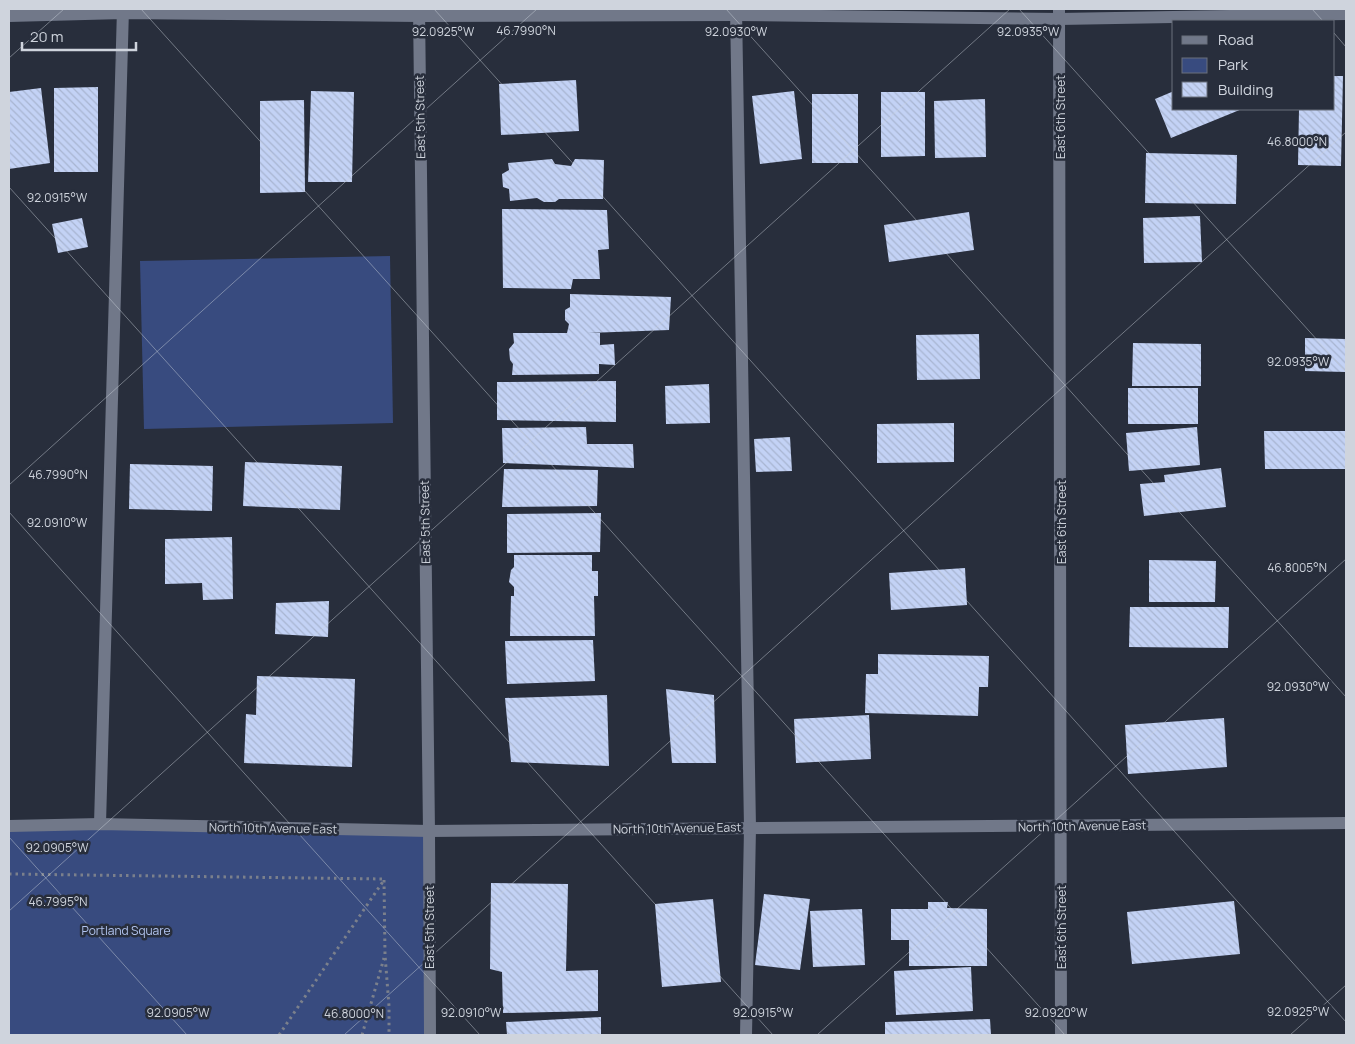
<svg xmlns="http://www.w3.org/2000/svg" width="1355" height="1044" viewBox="0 0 1355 1044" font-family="Manrope,sans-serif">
<defs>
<pattern id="building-back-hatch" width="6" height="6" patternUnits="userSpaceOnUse" patternTransform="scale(1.25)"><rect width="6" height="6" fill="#c3d2f5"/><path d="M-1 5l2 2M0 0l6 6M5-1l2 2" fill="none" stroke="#a8b5d1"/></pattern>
</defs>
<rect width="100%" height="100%" fill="#282e3c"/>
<g fill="#384b7f">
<polygon points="390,256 393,423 144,429 140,261"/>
<polygon points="9,826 429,831 430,1035 9,1035"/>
</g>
<g fill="url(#building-back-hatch)">
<polygon points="1334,76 1343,76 1341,166 1298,165 1299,109 1334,109"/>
<polygon points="576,80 579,131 501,135 499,84"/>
<polygon points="98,87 98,172 54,172 54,88"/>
<polygon points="41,88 50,163 9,169 9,92"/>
<polygon points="311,91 354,92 352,182 308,182"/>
<polygon points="794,91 802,159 760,164 752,96"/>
<polygon points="1174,91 1174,109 1242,109 1171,138 1155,99"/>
<polygon points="881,92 925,92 925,156 881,157"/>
<rect x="812" y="94" width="46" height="69"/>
<polygon points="985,99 986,157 935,158 934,101"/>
<polygon points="304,100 305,192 260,193 260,101"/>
<polygon points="1146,153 1237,155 1236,204 1145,203"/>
<polygon points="552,159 555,164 571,166 575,159 604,160 603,199 559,199 555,202 544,202 537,198 510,201 509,189 503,187 502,174 509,170 508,163"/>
<polygon points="502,209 607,210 609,249 598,250 600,279 573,279 571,289 503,288"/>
<polygon points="969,212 974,250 889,262 884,225"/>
<polygon points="1200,216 1202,262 1144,263 1143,218"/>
<polygon points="82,218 88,247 58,253 52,224"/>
<polygon points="570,294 671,297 669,330 588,333 600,333 600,345 614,344 615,365 599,364 599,374 512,375 513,364 510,360 509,349 514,343 513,333 567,333 569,324 565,320 565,310 570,307"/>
<polygon points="979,334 980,379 917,380 916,335"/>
<polygon points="1305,338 1346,339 1346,372 1305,371"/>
<polygon points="1133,343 1201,344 1201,386 1132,386"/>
<polygon points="616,381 616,422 497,420 497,382"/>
<polygon points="709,384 710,423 666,424 665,386"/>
<rect x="1128" y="388" width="70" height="36"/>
<polygon points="954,423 954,462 877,463 877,424"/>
<polygon points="586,427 587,444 633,444 634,468 503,463 502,428"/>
<polygon points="1197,427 1200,465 1129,471 1126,433"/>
<polygon points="1264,431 1346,431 1346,469 1265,469"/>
<polygon points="790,437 792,471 756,472 754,439"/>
<polygon points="245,462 342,466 340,510 243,506"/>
<polygon points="130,464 213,466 212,511 129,509"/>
<polygon points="1221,468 1226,507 1144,516 1140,484 1165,482 1164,475"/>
<polygon points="504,469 598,470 597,506 502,507"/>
<polygon points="601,513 600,552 507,553 507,514"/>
<polygon points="232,537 233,599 203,600 202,583 165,584 165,539"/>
<polygon points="514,555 592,555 592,571 598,571 598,596 594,596 595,636 510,636 511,596 514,596 514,587 509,582 511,570 514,567"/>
<polygon points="1149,560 1216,561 1215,602 1149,602"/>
<polygon points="965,568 967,605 891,610 889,573"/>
<polygon points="329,601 328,637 275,634 276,603"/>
<polygon points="1130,607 1229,607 1228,648 1129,647"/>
<polygon points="593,640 595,681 507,684 505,641"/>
<polygon points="878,654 989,656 988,687 979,687 978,716 865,713 866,674 878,674"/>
<polygon points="257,676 355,679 352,767 244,763 246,714 256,715"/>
<polygon points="666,689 714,695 716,763 672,763"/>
<polygon points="607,695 609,766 511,762 505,698"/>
<polygon points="869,715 871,759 796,763 794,719"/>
<polygon points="1224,718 1227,767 1128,774 1125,725"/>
<polygon points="491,883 568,884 566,971 598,970 598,1011 503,1013 502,972 490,969"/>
<polygon points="764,894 810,899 800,970 755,965"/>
<polygon points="713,899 721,982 662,987 655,904"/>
<polygon points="1234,901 1240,954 1132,964 1127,912"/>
<polygon points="928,902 948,902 947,908 987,909 987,966 909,966 909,940 891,940 891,909 928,909"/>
<polygon points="862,909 865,965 813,967 810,911"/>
<polygon points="971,967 973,1011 896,1015 894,971"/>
<polygon points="601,1017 601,1035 507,1035 506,1022"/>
<polygon points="990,1019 991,1035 885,1035 885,1022"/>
</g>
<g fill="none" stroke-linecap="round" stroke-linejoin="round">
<g stroke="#7b808c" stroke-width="3" stroke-dasharray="2.5 4" stroke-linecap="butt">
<polyline points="9,874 384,879"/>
<polyline points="384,880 385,955 389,1006 389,1035"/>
<polyline points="279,1035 384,880"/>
<polyline points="362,1035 384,958"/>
</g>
<g stroke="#717889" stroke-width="12">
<polyline points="736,9 750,828 746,1035"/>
<polyline points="100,824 123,9"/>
</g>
<g stroke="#717889" stroke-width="12">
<polyline points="419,9 429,831 430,1035"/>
<polyline points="1059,9 1061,1035"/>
<polyline points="9,16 123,13 419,16 736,15 1059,19 1346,14"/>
<polyline points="9,826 100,824 429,831 1346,823"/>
</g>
</g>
<path fill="none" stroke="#cfd4dd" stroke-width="1" stroke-opacity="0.45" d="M141,9L1065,1035M434,9L1346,1022M726,9L1346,697M1019,9L1346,372M1312,9L1323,21M1334,33L1346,47M9,58L64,9M9,187L773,1035M9,485L537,9M9,512L480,1035M9,837L187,1035M9,911L1010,9M344,1035L1346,132M817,1035L1346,559M1290,1035L1346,985"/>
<g text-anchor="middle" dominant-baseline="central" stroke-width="5" stroke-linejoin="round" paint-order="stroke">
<g font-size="12" fill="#cfd4dd" stroke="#282e3c">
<text transform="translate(420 117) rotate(-91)">East 5th Street</text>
<text transform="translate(1060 117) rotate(-90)">East 6th Street</text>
<text transform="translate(425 522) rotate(-91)">East 5th Street</text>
<text transform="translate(1061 522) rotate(-90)">East 6th Street</text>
<text transform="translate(1082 826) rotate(-1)">North 10th Avenue East</text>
<text transform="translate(273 828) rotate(1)">North 10th Avenue East</text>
<text transform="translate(677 828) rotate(-1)">North 10th Avenue East</text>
<text transform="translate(429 927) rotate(-90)">East 5th Street</text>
<text transform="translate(1061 927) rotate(-90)">East 6th Street</text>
</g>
<g font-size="12" fill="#b2c4ef" stroke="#282e3c">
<text x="126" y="930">Portland Square</text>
</g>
</g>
<g font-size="12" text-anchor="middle" fill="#cfd4dd" stroke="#282e3c" stroke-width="5" stroke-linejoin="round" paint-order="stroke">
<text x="526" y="35">46.7990°N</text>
<text x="443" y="36">92.0925°W</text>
<text x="736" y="36">92.0930°W</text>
<text x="1028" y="36">92.0935°W</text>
<text x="1297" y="146">46.8000°N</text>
<text x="57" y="202">92.0915°W</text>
<text x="1298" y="366">92.0935°W</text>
<text x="58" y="479">46.7990°N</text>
<text x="57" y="527">92.0910°W</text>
<text x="1297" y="572">46.8005°N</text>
<text x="1298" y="691">92.0930°W</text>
<text x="57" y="852">92.0905°W</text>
<text x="58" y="906">46.7995°N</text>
<text x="1298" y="1016">92.0925°W</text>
<text x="178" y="1017">92.0905°W</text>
<text x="471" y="1017">92.0910°W</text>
<text x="763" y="1017">92.0915°W</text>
<text x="1056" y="1017">92.0920°W</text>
<text x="354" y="1018">46.8000°N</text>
</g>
<rect width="1355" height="1044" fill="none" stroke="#cfd4dd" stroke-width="20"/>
<rect x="1172" y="20" width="162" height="90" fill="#282e3c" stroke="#6b707c"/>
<rect x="1182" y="36" width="25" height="8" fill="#717889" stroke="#6b707c"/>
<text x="1218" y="45" font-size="15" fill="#cfd4dd">Road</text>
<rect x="1182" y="58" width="25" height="15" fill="#384b7f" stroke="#6b707c"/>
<text x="1218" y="70" font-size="15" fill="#cfd4dd">Park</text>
<rect x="1182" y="82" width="25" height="15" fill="url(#building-back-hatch)" stroke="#6b707c"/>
<text x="1218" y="95" font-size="15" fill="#cfd4dd">Building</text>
<path d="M22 42v8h114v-8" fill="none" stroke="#cfd4dd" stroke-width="2.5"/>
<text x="30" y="42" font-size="15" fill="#cfd4dd" stroke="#282e3c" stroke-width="4" paint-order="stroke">20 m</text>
</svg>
